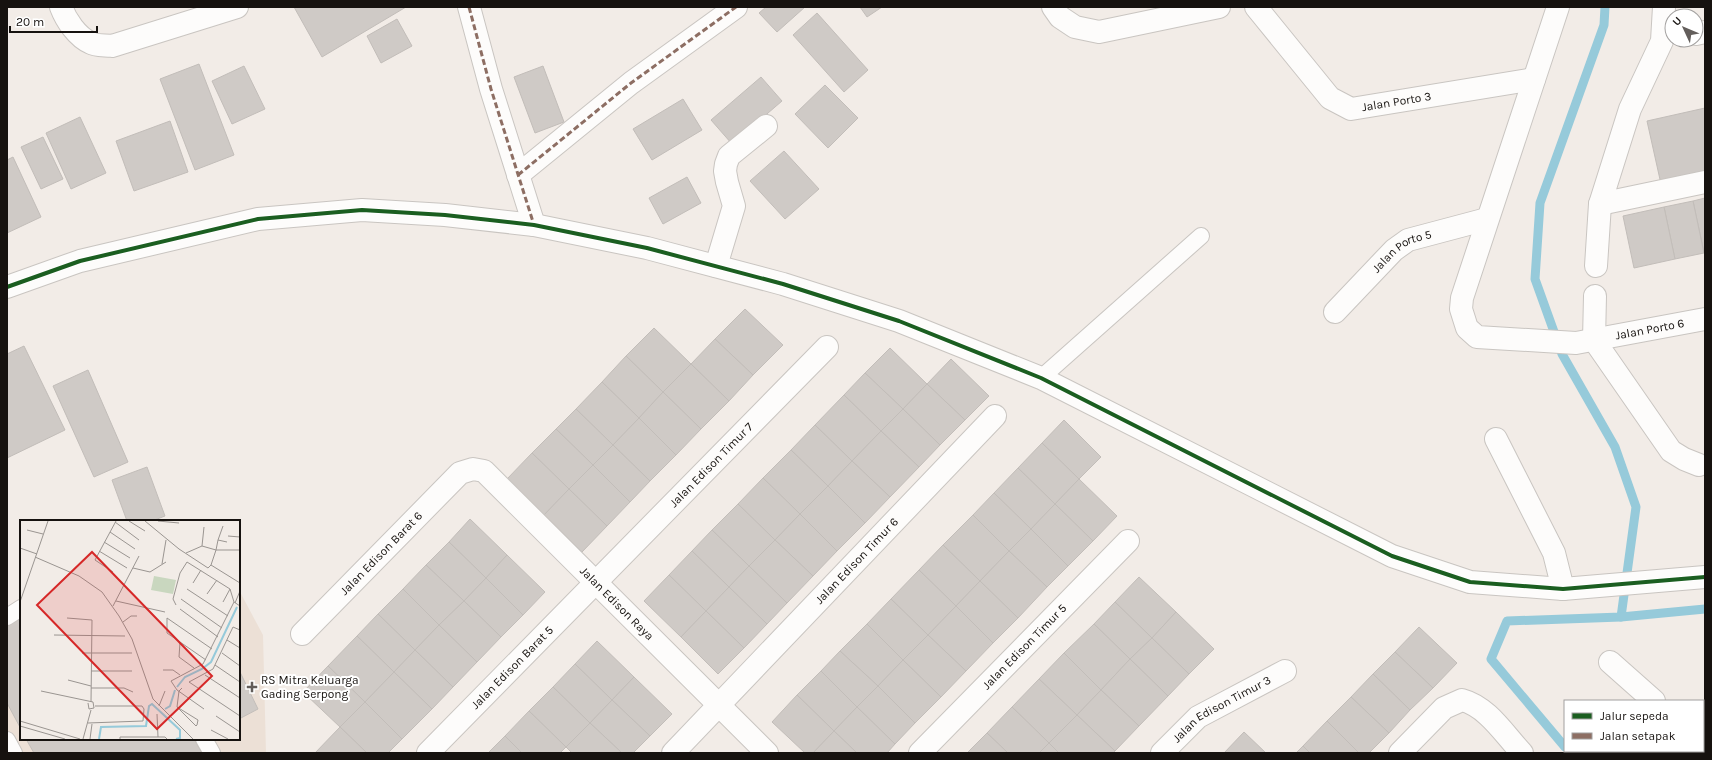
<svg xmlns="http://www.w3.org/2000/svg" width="1712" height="760" viewBox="0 0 1712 760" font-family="Karla,sans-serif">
<rect width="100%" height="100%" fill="#f2ece7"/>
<polygon fill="#ece0d6" points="239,590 263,635 266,753 7,753 7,612 21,604 21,739 239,739"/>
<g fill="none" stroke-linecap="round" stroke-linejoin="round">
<g stroke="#96cada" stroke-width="9">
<polyline points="1605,7 1604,25 1540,203 1535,279 1562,354 1615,447 1636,507 1621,617"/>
<polyline points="1565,747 1491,659 1507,621 1621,617 1705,609"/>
</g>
</g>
<g fill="#cfcac6" stroke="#c2bdb9">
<polygon points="294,7 406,7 322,57"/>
<polygon points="766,7 805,7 777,32 759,13"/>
<polygon points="860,7 882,7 867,17"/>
<polygon points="817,13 868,70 844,92 793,35"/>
<polygon points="397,19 412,46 381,63 367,36"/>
<polygon points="199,64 234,155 195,170 160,79"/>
<polygon points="244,66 265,109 232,124 212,81"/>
<polygon points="543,66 564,122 535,133 514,77"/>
<polygon points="761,77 782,101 732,144 711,120"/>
<polygon points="825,85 858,118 828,148 795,114"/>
<polygon points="683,99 702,130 652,160 633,129"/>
<polygon points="1705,108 1705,174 1661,184 1647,121"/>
<polygon points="80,117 106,173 71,189 46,133"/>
<polygon points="170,121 188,172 134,191 116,141"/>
<polygon points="43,137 63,179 41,189 21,147"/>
<polygon points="784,151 819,189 785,219 750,181"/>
<polygon points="13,157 41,217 7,233 7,160"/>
<polygon points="687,177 701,203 663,224 649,198"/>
<polygon points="1705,198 1705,253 1704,253 1693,201"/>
<polygon points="1693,201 1704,253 1675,259 1664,207"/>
<polygon points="1664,207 1675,259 1634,268 1623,216"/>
<polygon points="745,309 783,345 753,375 715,339"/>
<polygon points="654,328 691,364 663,392 626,356"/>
<polygon points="715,339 753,375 729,401 691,364"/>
<polygon points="24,346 65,430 7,458 7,354"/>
<polygon points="890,348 927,384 903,409 865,373"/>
<polygon points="626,356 663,392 639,418 602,382"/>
<polygon points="951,359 989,396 965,420 927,384"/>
<polygon points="691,364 729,401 701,429 663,392"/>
<polygon points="88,370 128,462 94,477 53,386"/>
<polygon points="865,373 903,409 881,431 844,395"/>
<polygon points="602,382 639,418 613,445 576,409"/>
<polygon points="927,384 965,420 940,445 903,409"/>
<polygon points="663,392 701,429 676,455 639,418"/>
<polygon points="844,395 881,431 852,461 815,425"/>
<polygon points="576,409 613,445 593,465 556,429"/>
<polygon points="903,409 940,445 919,467 881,431"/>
<polygon points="639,418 676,455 650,481 613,445"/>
<polygon points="1064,420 1101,457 1079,479 1042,443"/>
<polygon points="815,425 852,461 828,486 791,450"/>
<polygon points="556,429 593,465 569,489 532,453"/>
<polygon points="881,431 919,467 890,497 852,461"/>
<polygon points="1042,443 1079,479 1055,504 1018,468"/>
<polygon points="613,445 650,481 630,502 593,465"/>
<polygon points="791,450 828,486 800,514 763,478"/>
<polygon points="532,453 569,489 544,515 507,479"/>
<polygon points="852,461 890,497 865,523 828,486"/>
<polygon points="593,465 630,502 607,526 569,489"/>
<polygon points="147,467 165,516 152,521 127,521 112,480"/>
<polygon points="1018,468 1055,504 1031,529 994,493"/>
<polygon points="763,478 800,514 775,540 738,504"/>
<polygon points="1079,479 1117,516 1093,541 1055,504"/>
<polygon points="828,486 865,523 837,551 800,514"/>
<polygon points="569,489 607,526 582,552 544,515"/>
<polygon points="994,493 1031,529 1009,551 973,515"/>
<polygon points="738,504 775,540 749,566 712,530"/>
<polygon points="1055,504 1093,541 1068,566 1031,529"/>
<polygon points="800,514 837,551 813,576 775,540"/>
<polygon points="973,515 1009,551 980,581 943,545"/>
<polygon points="470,519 507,555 486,578 449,542"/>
<polygon points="1031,529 1068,566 1047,587 1009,551"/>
<polygon points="712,530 749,566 729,587 692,551"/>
<polygon points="775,540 813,576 787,603 749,566"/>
<polygon points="449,542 486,578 464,601 426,565"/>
<polygon points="943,545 980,581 956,606 919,570"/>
<polygon points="692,551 729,587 706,611 669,575"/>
<polygon points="1009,551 1047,587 1018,618 980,581"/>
<polygon points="507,555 545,592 523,615 486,578"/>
<polygon points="426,565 464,601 439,625 403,589"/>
<polygon points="749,566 787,603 767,624 729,587"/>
<polygon points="919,570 956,606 928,635 891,599"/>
<polygon points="669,575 706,611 681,637 644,601"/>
<polygon points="1139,577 1176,612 1152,638 1115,602"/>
<polygon points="486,578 523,615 501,637 464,601"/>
<polygon points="980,581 1018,618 993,643 956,606"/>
<polygon points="729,587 767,624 744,648 706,611"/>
<polygon points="403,589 439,625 415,650 378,614"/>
<polygon points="891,599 928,635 903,660 867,624"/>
<polygon points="464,601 501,637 477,662 439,625"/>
<polygon points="1115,602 1152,638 1130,659 1094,624"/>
<polygon points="956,606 993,643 966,671 928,635"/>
<polygon points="706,611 744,648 718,674 681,637"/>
<polygon points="1176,612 1214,649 1189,674 1152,638"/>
<polygon points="378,614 415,650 394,672 357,636"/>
<polygon points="21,618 21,729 7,703 7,626"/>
<polygon points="867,624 903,660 878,686 840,651"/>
<polygon points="1094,624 1130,659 1101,690 1064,653"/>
<polygon points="439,625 477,662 453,687 415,650"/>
<polygon points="1419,627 1457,663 1433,688 1395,652"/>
<polygon points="928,635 966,671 941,697 903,660"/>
<polygon points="357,636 394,672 365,702 328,666"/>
<polygon points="1152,638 1189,674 1168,696 1130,659"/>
<polygon points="597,641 634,677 612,700 575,664"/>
<polygon points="415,650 453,687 432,709 394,672"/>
<polygon points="840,651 878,686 857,707 821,671"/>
<polygon points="1395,652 1433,688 1410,710 1373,674"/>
<polygon points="1064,653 1101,690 1077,715 1039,679"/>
<polygon points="1130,659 1168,696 1139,726 1101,690"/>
<polygon points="903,660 941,697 915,723 878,686"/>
<polygon points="575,664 612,700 590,723 553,687"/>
<polygon points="328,666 365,702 340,727 303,692"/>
<polygon points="239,670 258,709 239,719"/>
<polygon points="821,671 857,707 834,731 797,695"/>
<polygon points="394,672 432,709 402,739 365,702"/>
<polygon points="1373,674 1410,710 1389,733 1351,697"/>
<polygon points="634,677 672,714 650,736 612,700"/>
<polygon points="1039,679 1077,715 1049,743 1012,707"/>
<polygon points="878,686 915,723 895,744 857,707"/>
<polygon points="553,687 590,723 566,747 529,711"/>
<polygon points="1101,690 1139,726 1115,751 1077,715"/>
<polygon points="797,695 834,731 813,753 805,753 772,722"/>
<polygon points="1351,697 1389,733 1369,753 1359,753 1327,721"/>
<polygon points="612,700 650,736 633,753 622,753 590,723"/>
<polygon points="365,702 402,739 388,753 367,753 340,727"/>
<polygon points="857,707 895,744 887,753 857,753 834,731"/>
<polygon points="1012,707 1049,743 1039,753 1008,753 987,733"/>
<polygon points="529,711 566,747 560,753 522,753 505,736"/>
<polygon points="1077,715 1115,751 1113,753 1059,753 1049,743"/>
<polygon points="1327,721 1359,753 1310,753 1303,746"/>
<polygon points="590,723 622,753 572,753 566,747"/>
<polygon points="340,727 367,753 315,753"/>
<polygon points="834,731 857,753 813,753"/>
<polygon points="1244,732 1266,753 1224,753"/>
<polygon points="987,733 1008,753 967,753"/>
<polygon points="505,736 522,753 488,753"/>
<polygon points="26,739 194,739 202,753 34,753"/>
<polygon points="1049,743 1059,753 1039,753"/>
<polygon points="1303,746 1310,753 1296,753"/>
</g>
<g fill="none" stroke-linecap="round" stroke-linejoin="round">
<defs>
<g id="lane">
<polyline points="1041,378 1201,236"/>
<polyline points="7,617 21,608"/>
<polyline points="204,739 212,753"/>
<polyline points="7,740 14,753"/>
</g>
<g id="street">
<path d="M61,7C66,20 77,37 91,43C96,46 106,45 112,46L237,7"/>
<polyline points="469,7 491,89 534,225"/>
<polyline points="1053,7 1060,17 1075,27 1099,32 1219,7"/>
<path id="s1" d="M1256,7L1330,98L1351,109L1534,79"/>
<path id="s2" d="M1558,7L1462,298L1461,309L1467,328L1477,337L1576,343L1705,319"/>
<polyline points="1664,7 1662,41 1630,109 1600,204 1705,182"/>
<polyline points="1696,34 1705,32"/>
<polyline points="518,175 631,83 736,7"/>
<polyline points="716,266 734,206 727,182 725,171 726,164 729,156 766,126"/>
<polyline points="1596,266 1600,204"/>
<polyline points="7,287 80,261 258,219 362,210 445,215 534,225 647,248 783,284 899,321 1041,378 1392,556 1470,582 1563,589 1705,577"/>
<polyline points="1595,296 1594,340 1671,451 1684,459 1699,465"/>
<path id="s3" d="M1335,312L1394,250L1408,240L1487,219"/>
<polyline points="1496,439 1554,553 1563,589"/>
<path id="s4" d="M302,634L460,473L473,469L484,471L767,753"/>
<polyline points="1610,662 1654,701"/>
<polyline points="1703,744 1705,746"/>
<path id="s5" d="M428,753L827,347"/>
<path id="s6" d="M673,753L995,416"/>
<path id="s7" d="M920,753L1128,541"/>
<path id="s8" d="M1162,753L1198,717L1285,671"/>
<path d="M1400,753L1444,708L1462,700C1488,707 1504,734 1522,753"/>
</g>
</defs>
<use href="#lane" stroke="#c9c5c1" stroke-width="18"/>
<use href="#street" stroke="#c9c5c1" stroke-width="24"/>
<use href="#lane" stroke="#fdfcfb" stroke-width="16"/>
<use href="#street" stroke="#fdfcfb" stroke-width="22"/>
<g stroke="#8d6e63" stroke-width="3" stroke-dasharray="6 3" stroke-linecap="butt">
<polyline points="469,7 491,89 534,225"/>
<polyline points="518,175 631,83 736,7"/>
</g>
<defs>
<polyline id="cycleway" points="7,287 80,261 258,219 362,210 445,215 534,225 647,248 783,284 899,321 1041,378 1392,556 1470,582 1563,589 1705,577"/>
</defs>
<use href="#cycleway" stroke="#fff" stroke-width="6"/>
<use href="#cycleway" stroke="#1b5e20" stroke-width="4"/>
</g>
<path fill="#635e5b" stroke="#fff" stroke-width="1.5" d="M250 681h4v4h4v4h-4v4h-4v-4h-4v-4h4z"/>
<g text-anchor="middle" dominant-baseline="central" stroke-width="4" stroke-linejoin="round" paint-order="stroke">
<g font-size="12" fill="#16120f" stroke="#fff">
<text stroke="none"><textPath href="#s1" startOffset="187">Jalan Porto 3</textPath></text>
<text stroke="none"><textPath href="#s3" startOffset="92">Jalan Porto 5</textPath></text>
<text stroke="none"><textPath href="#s2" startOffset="525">Jalan Porto 6</textPath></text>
<text stroke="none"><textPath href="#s5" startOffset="404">Jalan Edison Timur 7</textPath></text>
<text stroke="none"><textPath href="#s4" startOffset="113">Jalan Edison Barat 6</textPath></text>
<text stroke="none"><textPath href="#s6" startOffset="266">Jalan Edison Timur 6</textPath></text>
<text stroke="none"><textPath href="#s4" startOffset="438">Jalan Edison Raya</textPath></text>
<text stroke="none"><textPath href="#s7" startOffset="149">Jalan Edison Timur 5</textPath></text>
<text stroke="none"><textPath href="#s5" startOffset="120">Jalan Edison Barat 5</textPath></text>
<text stroke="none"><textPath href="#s8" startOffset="75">Jalan Edison Timur 3</textPath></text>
</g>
<g font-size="12" fill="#16120f" stroke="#fff" text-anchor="start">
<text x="261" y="680">RS Mitra Keluarga<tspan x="261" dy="14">Gading Serpong</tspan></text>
</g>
</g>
<g transform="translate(20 520)">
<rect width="220" height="220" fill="#f2ece7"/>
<path d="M134,56L156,60L153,74L131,70Z" fill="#c9d7bf"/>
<path fill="none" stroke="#96cada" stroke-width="2" d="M157,167L165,157L182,149L191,142L217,87M145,189L150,186L155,170M79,219L81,207L126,206L129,186L132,184L160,210V218L156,219"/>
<path fill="none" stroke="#9a9591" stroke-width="1" d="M109,1L125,11M125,1L159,29L188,48L191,45L220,63M138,1L159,3M95,2L119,20M7,10L23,14M90,12L115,29M208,16L220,17M198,20L203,6M84,22L110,38M182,26L184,7M0,28L17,34M79,31L107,48M166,33L182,26L196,30L198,20L207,22M15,37L59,56L82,72L99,96L112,119L133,179L173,219M142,44L146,20M191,45L196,30H219M113,48L130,52L146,42M93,52L75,40L96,1M173,63L181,50M167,69L208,96M187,74L197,60M161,79L202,108M96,81L145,92M0,82L28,1M203,82L210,69M215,83L220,71M156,85L153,79L160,53L167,42L210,69L214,82L220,86M93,86L119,36M160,89L198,117M47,98L72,100L71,182M103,102L111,96H117M220,110L213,107L193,149L169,162L220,196M34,115L105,116M207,120L220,128M160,122L159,137L174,148M62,133H112M202,133L220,146M186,140L147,113V98L192,129M195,145L220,162M143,150H153L160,155M71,151H112M185,155L220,178M48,160L71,166M71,168H104L113,172M21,171L73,182L74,188L69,189L68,183M139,186L145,171M157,187L178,200L177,205L176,206ZM157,187L159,171L162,168M184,189L157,170L151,161L183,144L214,82M137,194L138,217M196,196L220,212M0,201L60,219M68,203L123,201L124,189L122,186H75M0,206L45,219M191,210L208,219M63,219L71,190M70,219L72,204M100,219V217H145L147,219"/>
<path fill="#d62828" fill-opacity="0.15" stroke="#d62828" stroke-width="2" d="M72,32L192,156L137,209L17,85Z"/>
<rect width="220" height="220" fill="none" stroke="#16120f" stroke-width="2"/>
</g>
<rect width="1712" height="760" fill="none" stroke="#16120f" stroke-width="16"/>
<rect x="1564" y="700" width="140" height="52" fill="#ffffff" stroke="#a2a09f"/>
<rect x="1572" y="713" width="20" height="6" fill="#1b5e20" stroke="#a2a09f"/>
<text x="1600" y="720" font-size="12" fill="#16120f">Jalur sepeda</text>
<rect x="1572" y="733" width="20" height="6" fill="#8d6e63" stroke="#a2a09f"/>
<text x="1600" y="740" font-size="12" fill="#16120f">Jalan setapak</text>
<g transform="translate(1684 28) rotate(314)"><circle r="19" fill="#ffffff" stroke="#a2a09f"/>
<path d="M0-3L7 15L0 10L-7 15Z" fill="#635e5b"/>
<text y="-6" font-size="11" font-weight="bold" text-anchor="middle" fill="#16120f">U</text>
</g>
<path d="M10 26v6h87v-6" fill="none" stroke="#16120f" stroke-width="2"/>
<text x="16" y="26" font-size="12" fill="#16120f" stroke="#ffffff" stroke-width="3" paint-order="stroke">20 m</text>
</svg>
